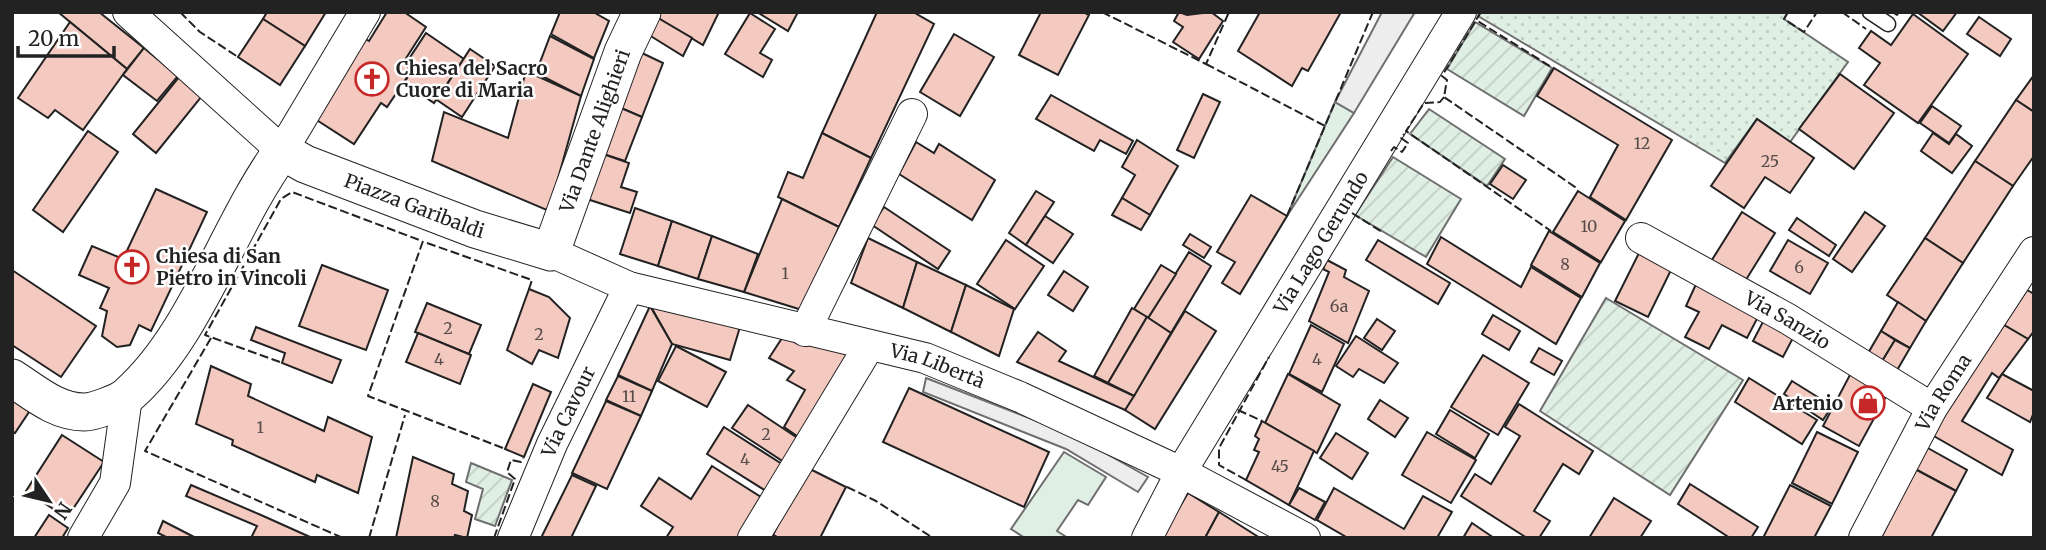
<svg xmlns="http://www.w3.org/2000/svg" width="2046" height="550" viewBox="0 0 2046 550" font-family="Merriweather,serif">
<defs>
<pattern id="park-dots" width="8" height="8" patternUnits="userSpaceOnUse" patternTransform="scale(1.75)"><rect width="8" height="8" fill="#e0efe3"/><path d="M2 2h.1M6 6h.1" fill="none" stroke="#c0cdc2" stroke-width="1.8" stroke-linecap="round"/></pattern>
<pattern id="garden-furrows" width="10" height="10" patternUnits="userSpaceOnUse" patternTransform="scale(1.75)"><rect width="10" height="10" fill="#e0efe3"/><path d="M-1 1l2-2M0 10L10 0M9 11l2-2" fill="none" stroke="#c0cdc2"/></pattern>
</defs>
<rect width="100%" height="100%" fill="#fff"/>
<g fill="#e0efe3" stroke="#6f6f6f" stroke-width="2">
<polygon points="1335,102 1354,113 1287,216"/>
<polygon points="1064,452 1106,477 1088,505 1078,500 1057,531 1068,538 1025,538 1011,529"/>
</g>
<polygon fill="url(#park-dots)" stroke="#6f6f6f" stroke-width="2" points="1481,12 1788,12 1784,19 1848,62 1790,142 1757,119 1725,163 1478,16"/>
<g fill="url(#garden-furrows)" stroke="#6f6f6f" stroke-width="2">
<polygon points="1475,22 1552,68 1524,116 1447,69"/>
<polygon points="1429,109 1505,159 1487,186 1410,134"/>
<polygon points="1393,157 1461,199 1426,257 1355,215"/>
<polygon points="1606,298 1743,380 1670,495 1540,411"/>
<polygon points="471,463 512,480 495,526 475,519 483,489 466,482"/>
</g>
<g fill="#ededed" stroke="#6f6f6f" stroke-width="2">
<polygon points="1382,12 1415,12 1354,113 1335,102"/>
<polygon points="926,378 1073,435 1148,477 1138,492 1066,449 923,392"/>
</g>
<g fill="#f3c9c0" stroke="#222" stroke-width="2">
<polygon points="58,12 99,12 144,48 127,69"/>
<polygon points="267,12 326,12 305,46 263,19"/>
<polygon points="387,12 404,12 426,27 403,63 412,70 387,107 381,103 354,144 312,117 362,37 369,41"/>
<polygon points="560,12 593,12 609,21 594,58 551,34"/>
<polygon points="661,12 719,12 703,45 658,18"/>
<polygon points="757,12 798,12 788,31"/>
<polygon points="877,12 913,12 934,24 871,158 822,133"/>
<polygon points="1041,12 1083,12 1089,15 1058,75 1019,55"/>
<polygon points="1179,12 1187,15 1211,12 1223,21 1199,59 1173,42 1183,27 1174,21"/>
<polygon points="1260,12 1341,12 1308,71 1302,68 1292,86 1238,51"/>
<polygon points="1917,12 1957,12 1943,31"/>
<polygon points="750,13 775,29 760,53 772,60 763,77 725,54"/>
<polygon points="1913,14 1968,54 1918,123 1864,85 1880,63 1859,48 1871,31 1891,45"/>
<polygon points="1979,17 2011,39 2000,56 1967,34"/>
<polygon points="658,18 692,38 683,56 649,35"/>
<polygon points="263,19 305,46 280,85 238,57"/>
<polygon points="70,22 127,69 83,130 55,110 48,118 18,98"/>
<polygon points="426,33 464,59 434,103 404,83 412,70 405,65"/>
<polygon points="954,34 994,57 960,116 920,92"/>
<polygon points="550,36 594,59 581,96 536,73"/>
<polygon points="144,48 178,76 157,101 123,75"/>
<polygon points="470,49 495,66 462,117 437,100"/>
<polygon points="642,53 663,63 642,117 621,108"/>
<polygon points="1554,68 1672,140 1626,220 1590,197 1618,145 1537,96"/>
<polygon points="526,71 581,96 549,211 432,161 444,112 508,138"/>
<polygon points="1840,74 1894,113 1854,169 1799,129"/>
<polygon points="2034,75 2034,112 2016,100"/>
<polygon points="179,77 202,96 156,153 133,134"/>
<polygon points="1203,94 1220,102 1194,158 1177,150"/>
<polygon points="1051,95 1133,141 1126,154 1100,140 1094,151 1036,119"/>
<polygon points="2016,100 2034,112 2034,156 2013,186 1975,161"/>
<polygon points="1932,106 1961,126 1949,143 1920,123"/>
<polygon points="621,108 642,117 625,161 603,154"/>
<polygon points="1757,119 1814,158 1790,193 1765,177 1744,208 1711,186"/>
<polygon points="88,131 118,152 63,232 33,210"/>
<polygon points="822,133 871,158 839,227 778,197 788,172 803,178"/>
<polygon points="1933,133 1949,144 1956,134 1972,146 1952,173 1921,151"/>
<polygon points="1137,140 1178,166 1150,215 1122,198 1135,175 1122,167"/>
<polygon points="916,142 934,153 939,144 995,180 972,220 899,174"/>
<polygon points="603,154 629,163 621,187 637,192 630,213 587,199"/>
<polygon points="1975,161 2013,186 1963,263 1925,238"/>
<polygon points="1503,165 1526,180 1513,199 1490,184"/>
<polygon points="156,189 207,212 151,331 139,325 130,345 117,347 102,336 107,311 100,308 109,288 79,275 92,246 123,259"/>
<polygon points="1036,191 1054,202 1026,245 1009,233"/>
<polygon points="1578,191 1625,221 1601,262 1553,232"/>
<polygon points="1251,195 1287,216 1240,294 1222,283 1235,262 1217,252"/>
<polygon points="1122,198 1150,215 1141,230 1112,215"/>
<polygon points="782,199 839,227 802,310 744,292"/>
<polygon points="884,207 950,251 938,269 872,225"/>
<polygon points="635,208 672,221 658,266 620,254"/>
<polygon points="1742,212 1775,233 1744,283 1710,263"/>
<polygon points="1865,212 1885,226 1852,272 1833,259"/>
<polygon points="1045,216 1073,234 1053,263 1026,245"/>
<polygon points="1797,218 1836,245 1829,256 1789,230"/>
<polygon points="672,221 712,236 698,279 658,266"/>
<polygon points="1549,231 1600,263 1582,297 1531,265"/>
<polygon points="1190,234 1211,247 1204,258 1183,245"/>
<polygon points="712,236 758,254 744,292 698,279"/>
<polygon points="1441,237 1521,287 1531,267 1581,298 1556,344 1427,264"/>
<polygon points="868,238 917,262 903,308 851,283"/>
<polygon points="1925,238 1963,263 1926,321 1887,295"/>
<polygon points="1006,240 1044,266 1015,309 977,284"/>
<polygon points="1378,240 1450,283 1438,304 1366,260"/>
<polygon points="1788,240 1828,263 1810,294 1770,271"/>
<polygon points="1189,252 1211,266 1171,333 1148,318"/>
<polygon points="1639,253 1672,268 1648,317 1615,301"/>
<polygon points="1327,260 1346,270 1344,277 1369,291 1348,343 1309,321 1329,272 1323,269"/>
<polygon points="917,262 966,285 951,332 903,308"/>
<polygon points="322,265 388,290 366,350 299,326"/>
<polygon points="1161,265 1176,274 1148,318 1134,309"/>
<polygon points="12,270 96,326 61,377 12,345"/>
<polygon points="1064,271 1088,287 1073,311 1048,295"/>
<polygon points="1697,282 1759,315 1747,338 1722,325 1709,349 1685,337 1699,312 1686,306"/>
<polygon points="966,285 1014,309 999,356 951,332"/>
<polygon points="529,289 549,297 570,318 558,358 539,350 532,364 507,350"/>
<polygon points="2027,290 2034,294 2034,331 2028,339 2004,325"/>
<polygon points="1898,302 1926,321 1910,348 1881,331"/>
<polygon points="427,303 481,325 469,354 415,332"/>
<polygon points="650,305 740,327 730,360 672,344"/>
<polygon points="650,306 672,344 652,391 618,375"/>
<polygon points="1132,308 1147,317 1108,383 1094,376"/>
<polygon points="1185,311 1216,331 1155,429 1125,410"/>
<polygon points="1493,315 1520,331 1509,350 1482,334"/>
<polygon points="1147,317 1171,333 1134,396 1108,383"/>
<polygon points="1765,318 1795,334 1783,357 1753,341"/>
<polygon points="1377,319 1395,331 1382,350 1364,338"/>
<polygon points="1311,325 1344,344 1322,392 1289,374"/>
<polygon points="2004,325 2028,339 1999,378 1992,373 1962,421 2013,450 2002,475 1932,435"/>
<polygon points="256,327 341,360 332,383 282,363 285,353 251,340"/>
<polygon points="1881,331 1895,340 1881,363 1867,355"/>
<polygon points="1038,332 1066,351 1059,361 1134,396 1125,410 1017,362"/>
<polygon points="418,333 471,355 460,384 406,362"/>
<polygon points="784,335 848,354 800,438 784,427 805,390 787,380 794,371 769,358"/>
<polygon points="1356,336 1398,363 1384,383 1359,369 1353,377 1336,366"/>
<polygon points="1895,340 1910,348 1896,372 1881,363"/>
<polygon points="676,346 726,372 707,407 658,381"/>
<polygon points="1539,348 1562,361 1554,375 1531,362"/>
<polygon points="1483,355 1529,383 1498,435 1451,407"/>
<polygon points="211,366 251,384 248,396 324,431 328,417 372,437 358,493 317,475 315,482 232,445 233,440 196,424"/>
<polygon points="1852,371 1889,391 1859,446 1823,426"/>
<polygon points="1288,374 1340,405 1317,453 1265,423"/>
<polygon points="2002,374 2034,391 2034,412 2030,422 1987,398"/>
<polygon points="618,376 652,391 641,416 606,400"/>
<polygon points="1749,378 1817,420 1802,444 1735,402"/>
<polygon points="1792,381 1832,406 1823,420 1784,394"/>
<polygon points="533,384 551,392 524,457 505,449"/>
<polygon points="909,388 1049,452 1024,507 883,442"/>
<polygon points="12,397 31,409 15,433 12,432"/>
<polygon points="1380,400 1408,418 1395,437 1368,419"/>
<polygon points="606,401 641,416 607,489 572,473"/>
<polygon points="1519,404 1593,451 1579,474 1563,464 1534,511 1550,521 1539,538 1527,538 1461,496 1475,474 1491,484 1520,436 1505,427"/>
<polygon points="748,405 799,439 784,462 732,428"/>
<polygon points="1450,410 1489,434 1475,458 1436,434"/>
<polygon points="1262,421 1314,451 1289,505 1246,480 1259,452 1254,450 1259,439 1255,436"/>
<polygon points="724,427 782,464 766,491 707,454"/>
<polygon points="1427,432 1476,460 1451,503 1402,475"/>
<polygon points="1817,432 1858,452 1832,504 1792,483"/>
<polygon points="1336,433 1368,453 1352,479 1320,458"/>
<polygon points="62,435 104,462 67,518 26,491"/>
<polygon points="1926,447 1967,470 1956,491 1915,469"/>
<polygon points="413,457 454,474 452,484 468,491 464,511 472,515 467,538 455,535 454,538 396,538"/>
<polygon points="712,466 764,499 739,538 666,538 673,527 641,506 659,478 691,499"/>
<polygon points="806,467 846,487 820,538 779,538 773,535"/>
<polygon points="1915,469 1956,491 1931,538 1881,538"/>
<polygon points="572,475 596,486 571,538 541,538"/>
<polygon points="1690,484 1758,527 1751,538 1730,538 1678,504"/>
<polygon points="191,485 261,515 310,537 251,538 257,526 186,496"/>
<polygon points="1790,485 1831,506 1814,538 1763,538"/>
<polygon points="1299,488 1325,502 1315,520 1289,505"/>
<polygon points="1334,488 1404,529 1423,496 1452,512 1437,538 1348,538 1317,520"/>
<polygon points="1188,493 1219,512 1205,538 1161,538"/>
<polygon points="1614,498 1651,521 1640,538 1589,538"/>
<polygon points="1219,512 1260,538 1205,538"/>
<polygon points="49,515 68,528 62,538 34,538"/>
<polygon points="163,521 196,538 168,538 158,533"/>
<polygon points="1472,523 1494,538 1463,538"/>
</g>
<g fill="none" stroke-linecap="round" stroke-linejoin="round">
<defs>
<polyline id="service" points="1870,12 1888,24"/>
<g id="minor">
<polyline points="128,12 282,151 365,12"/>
<path id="s1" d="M1641,238L1788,319L1932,408"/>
<path id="s2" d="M551,252L629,287L925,358L1020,397L1181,472L1305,538"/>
<polyline points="805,331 912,114"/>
<polyline points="83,538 115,483 127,397"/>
<path id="s3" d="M513,538L552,444L629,287"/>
<polyline points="753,538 869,346"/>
<path id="s4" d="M1147,538L1181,472L1461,12"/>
<path id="s5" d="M1864,538L1932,408L2034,252"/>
</g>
<g id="tertiary">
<path id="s6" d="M12,378C34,392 56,412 84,412C94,412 121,402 128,395C196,335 228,225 282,151L305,164L475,229L551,252L623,52L642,12"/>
</g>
</defs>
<use href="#service" stroke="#222" stroke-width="17"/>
<use href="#minor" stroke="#222" stroke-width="32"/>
<use href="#tertiary" stroke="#222" stroke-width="39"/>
<use href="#service" stroke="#fff" stroke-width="14"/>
<use href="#minor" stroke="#fff" stroke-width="30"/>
<use href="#tertiary" stroke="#fff" stroke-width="37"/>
<g stroke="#222" stroke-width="2" stroke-dasharray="9 3.5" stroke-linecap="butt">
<polyline points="180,12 200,32 238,57"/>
<polyline points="1102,12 1206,64 1229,12"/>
<polyline points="1481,12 1476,20 1553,68"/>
<polyline points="1788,12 1784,19 1804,32 1817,12"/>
<polyline points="1842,12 1866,29"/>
<polyline points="1892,12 1897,15 1899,12"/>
<polyline points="1475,22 1442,76 1447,80 1444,97 1578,189"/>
<polyline points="1206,64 1325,126"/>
<polyline points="1444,97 1440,102 1424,103 1406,131 1551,231"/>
<polyline points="1391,151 1394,147 1402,152 1408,143 1401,138 1404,134"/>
<polyline points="1352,213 1382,232"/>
<polyline points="1287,216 1373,12"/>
<polyline points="423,241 368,396 503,448"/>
<polyline points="427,243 532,280 529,289"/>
<polyline points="211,338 145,451 343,538"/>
<polyline points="280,362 205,335 281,199 292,192 422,241"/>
<polyline points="1238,410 1262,421"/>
<polyline points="1246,480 1219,465 1219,448 1269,357"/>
<polyline points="847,487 876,501 933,538"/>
<polyline points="369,538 405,415"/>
<polyline points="494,538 515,479 507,472 511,460 521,462 523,458"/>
</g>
</g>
<defs>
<symbol id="church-ring" viewBox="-11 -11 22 22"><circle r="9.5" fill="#fff" stroke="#c62828" stroke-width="1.5"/><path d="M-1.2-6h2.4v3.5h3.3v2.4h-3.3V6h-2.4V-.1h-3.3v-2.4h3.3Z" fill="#c62828"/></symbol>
<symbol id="shop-ring" viewBox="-11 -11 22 22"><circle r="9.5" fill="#fff" stroke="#c62828" stroke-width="1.5"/><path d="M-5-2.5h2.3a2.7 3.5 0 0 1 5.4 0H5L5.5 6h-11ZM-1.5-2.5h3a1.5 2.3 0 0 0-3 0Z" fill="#c62828"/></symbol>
</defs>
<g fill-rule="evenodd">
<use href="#church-ring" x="353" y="60" width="38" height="38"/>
<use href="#church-ring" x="113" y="248" width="38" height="38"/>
<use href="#shop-ring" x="1849" y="384" width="38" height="38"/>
</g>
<g text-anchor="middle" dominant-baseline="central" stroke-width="5" stroke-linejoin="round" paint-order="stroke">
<g font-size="16" fill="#564c4a">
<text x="1642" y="143">12</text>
<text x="1770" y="161">25</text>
<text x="1589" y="226">10</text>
<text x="1565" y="264">8</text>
<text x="1799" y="267">6</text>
<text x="785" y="273">1</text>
<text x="1339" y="306">6a</text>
<text x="448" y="328">2</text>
<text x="539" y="334">2</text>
<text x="439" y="359">4</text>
<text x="1317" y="359">4</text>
<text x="629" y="396">11</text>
<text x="260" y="427">1</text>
<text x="766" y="434">2</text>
<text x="745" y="459">4</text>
<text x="1280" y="466">45</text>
<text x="435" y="501">8</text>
</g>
<g font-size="19" font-weight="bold" fill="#222" stroke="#fff" text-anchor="start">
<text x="396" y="68">Chiesa del Sacro<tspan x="396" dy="22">Cuore di Maria</tspan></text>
<text x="156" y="256">Chiesa di San<tspan x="156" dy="22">Pietro in Vincoli</tspan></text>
<text x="1843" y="403" text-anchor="end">Artenio</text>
</g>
<g font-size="19" fill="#222" stroke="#fff">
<text stroke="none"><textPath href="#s6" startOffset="835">Via Dante Alighieri</textPath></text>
<text stroke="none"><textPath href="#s6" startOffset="562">Piazza Garibaldi</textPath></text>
<text stroke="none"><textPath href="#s4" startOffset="343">Via Lago Gerundo</textPath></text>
<text stroke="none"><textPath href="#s1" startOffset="168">Via Sanzio</textPath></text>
<text stroke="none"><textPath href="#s2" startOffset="404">Via Libertà</textPath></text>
<text stroke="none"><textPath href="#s5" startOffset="166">Via Roma</textPath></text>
<text stroke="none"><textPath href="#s3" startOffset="138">Via Cavour</textPath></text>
</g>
</g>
<rect width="2046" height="550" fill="none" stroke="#222222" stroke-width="28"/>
<g transform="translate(49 501) rotate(125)" stroke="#ffffff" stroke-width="5" paint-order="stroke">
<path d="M0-5L12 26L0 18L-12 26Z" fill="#222222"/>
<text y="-10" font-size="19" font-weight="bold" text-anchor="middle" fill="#222222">N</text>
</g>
<path d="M18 46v10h96v-10" fill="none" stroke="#222222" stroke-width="3.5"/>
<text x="28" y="46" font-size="21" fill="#222222" stroke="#ffffff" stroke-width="5" paint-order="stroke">20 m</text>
</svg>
